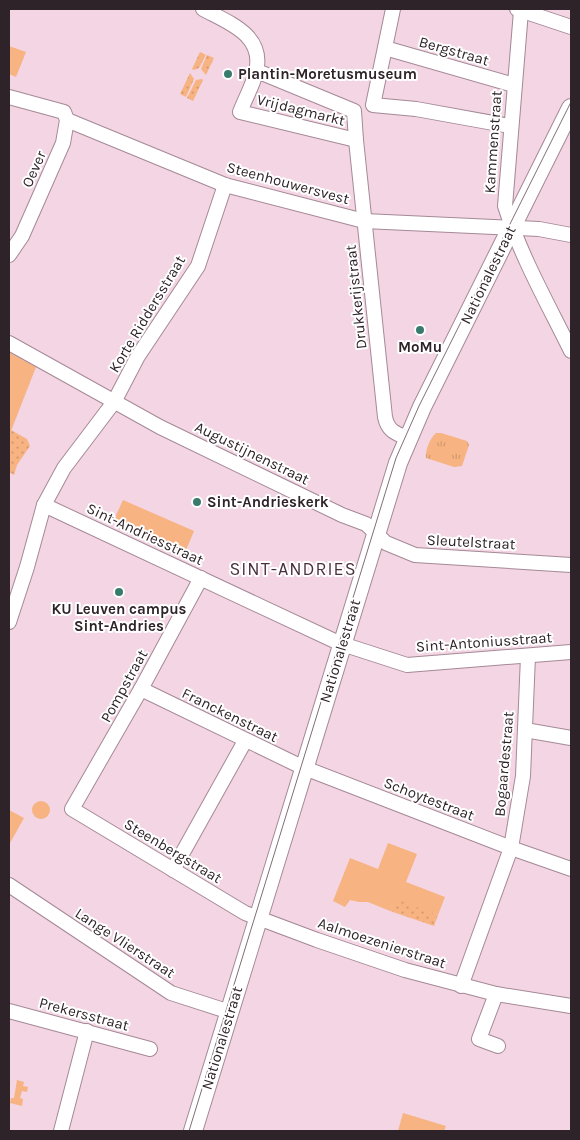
<svg xmlns="http://www.w3.org/2000/svg" width="580" height="1140" viewBox="0 0 580 1140" font-family="Karla,sans-serif">
<defs>
<pattern id="grass-tufts" width="24" height="20" patternUnits="userSpaceOnUse" patternTransform="scale(1.25)"><rect width="24" height="20" fill="#f7b381"/><path d="M3 7l-1-3M5 7V3M7 7l1-3M15 17l-1-3M17 17v-4M19 17l1-3" fill="none" stroke="#d49a6f"/></pattern>
<pattern id="garden-dots" width="8" height="8" patternUnits="userSpaceOnUse" patternTransform="scale(1.25)"><rect width="8" height="8" fill="#f7b381"/><path d="M2 2h.1M6 6h.1" fill="none" stroke="#d49a6f" stroke-width="1.8" stroke-linecap="round"/></pattern>
</defs>
<rect width="100%" height="100%" fill="#f3d5e3"/>
<path fill="url(#grass-tufts)" d="M436,433H441L467,441L469,445L462,466L454,467L426,458C425,450 430,438 436,433Z"/>
<g fill="#f7b381">
<polygon points="9,46 26,52 16,77 9,74"/>
<polygon points="9,352 36,367 9,436"/>
<polygon points="123,500 194,531 184,555 113,522"/>
<circle cx="41" cy="810" r="9"/>
<polygon points="9,810 24,818 10,843 9,843"/>
<polygon points="388,843 417,854 406,882 445,897 438,915 395,900 390,911 368,902 359,902 350,900 345,907 333,901 350,858 378,869"/>
<polygon points="17,1080 24,1082 23,1086 28,1087 27,1092 22,1091 20,1098 23,1099 22,1106 10,1103 11,1098 14,1098"/>
<polygon points="403,1113 446,1126 444,1131 398,1131"/>
</g>
<g fill="url(#garden-dots)">
<polygon points="200,52 206,55 199,68 194,70 192,69"/>
<polygon points="207,55 214,58 206,75 201,69"/>
<polygon points="190,73 194,79 186,97 180,94"/>
<polygon points="202,79 203,80 193,101 187,98 196,80"/>
<polygon points="11,430 27,439 30,446 17,465 14,475 9,472 9,435"/>
<polygon points="395,899 438,915 434,926 390,911"/>
</g>
<g fill="none" stroke-linecap="round" stroke-linejoin="round">
<defs>
<g id="minor">
<path d="M203,9C229,23 265,35 256,72C253,85 245,99 240,112L356,140L354,111L257,71"/>
<polyline points="393,9 373,105 416,109 510,126"/>
<polyline points="517,9 571,27"/>
<path d="M521,11L505,206C521,257 548,304 571,351"/>
<polyline points="385,48 514,85"/>
<polyline points="9,97 64,112 67,120 63,143 22,236 9,255"/>
<polyline points="67,120 225,185 364,221 539,229 571,235"/>
<path d="M356,140L385,417C388,431 395,433 407,438"/>
<polyline points="9,343 160,427 342,515 366,524 386,543 415,555 571,565"/>
<polyline points="44,505 339,643 407,665 571,652"/>
<polyline points="201,578 141,689 72,809 245,913 317,940 405,970 496,994 571,1006"/>
<polyline points="9,622 27,567 44,505 64,468 114,402 138,356 198,266 225,185"/>
<polyline points="141,689 302,767 511,848 571,869"/>
<polyline points="525,730 571,738"/>
<polyline points="173,870 245,741"/>
<polyline points="9,885 171,993 230,1012"/>
<polyline points="461,986 511,848 523,776 528,656"/>
<polyline points="496,994 479,1039 498,1046"/>
<polyline points="9,1011 150,1049"/>
<polyline points="61,1131 87,1031"/>
</g>
<polyline id="tertiary" points="193,1131 398,463 422,407 571,108"/>
</defs>
<use href="#minor" stroke="#a58996" stroke-width="16"/>
<use href="#tertiary" stroke="#a58996" stroke-width="20"/>
<use href="#minor" stroke="#fff" stroke-width="14"/>
<use href="#tertiary" stroke="#fff" stroke-width="18"/>
<polyline stroke="#816e77" stroke-width="1" points="189,1131 396,458 419,406 571,102"/>
</g>
<g fill="#387b6d" stroke="#fff" stroke-width="2">
<circle cx="228" cy="74" r="5"/>
<circle cx="420" cy="330" r="5"/>
<circle cx="197" cy="502" r="5"/>
<circle cx="119" cy="592" r="5"/>
</g>
<g text-anchor="middle" dominant-baseline="central" stroke-width="4" stroke-linejoin="round" paint-order="stroke">
<g font-size="15" fill="#2e2328" stroke="#fff">
<text transform="translate(454 51) rotate(16)">Bergstraat</text>
<text transform="translate(301 110) rotate(14)">Vrijdagmarkt</text>
<text transform="translate(493 142) rotate(-86)">Kammenstraat</text>
<text transform="translate(34 169) rotate(-66)">Oever</text>
<text transform="translate(288 183) rotate(15)">Steenhouwersvest</text>
<text transform="translate(488 275) rotate(-64)">Nationalestraat</text>
<text transform="translate(356 297) rotate(-96)">Drukkerijstraat</text>
<text transform="translate(147 314) rotate(-59)">Korte Riddersstraat</text>
<text transform="translate(252 453) rotate(26)">Augustijnenstraat</text>
<text transform="translate(145 534) rotate(25)">Sint-Andriesstraat</text>
<text transform="translate(471 542) rotate(3)">Sleutelstraat</text>
<text transform="translate(484 642) rotate(-4)">Sint-Antoniusstraat</text>
<text transform="translate(340 651) rotate(-73)">Nationalestraat</text>
<text transform="translate(124 686) rotate(-61)">Pompstraat</text>
<text transform="translate(230 715) rotate(26)">Franckenstraat</text>
<text transform="translate(504 764) rotate(-85)">Bogaardestraat</text>
<text transform="translate(429 799) rotate(21)">Schoytestraat</text>
<text transform="translate(173 851) rotate(31)">Steenbergstraat</text>
<text transform="translate(125 943) rotate(33)">Lange Vlierstraat</text>
<text transform="translate(382 943) rotate(18)">Aalmoezenierstraat</text>
<text transform="translate(84 1014) rotate(15)">Prekersstraat</text>
<text transform="translate(222 1038) rotate(-73)">Nationalestraat</text>
</g>
<g font-size="15" font-weight="bold" fill="#2e2328" stroke="#fff" text-anchor="start">
<text x="238" y="74">Plantin-Moretusmuseum</text>
<text x="420" y="347" text-anchor="middle">MoMu</text>
<text x="207" y="502">Sint-Andrieskerk</text>
<text x="119" y="609" text-anchor="middle">KU Leuven campus<tspan x="119" dy="17">Sint-Andries</tspan></text>
</g>
<g font-size="18" letter-spacing="1" fill="#49313c" stroke="#fff">
<text x="293" y="569">SINT-ANDRIES</text>
</g>
</g>
<rect width="580" height="1140" fill="none" stroke="#2e2328" stroke-width="20"/>
</svg>
